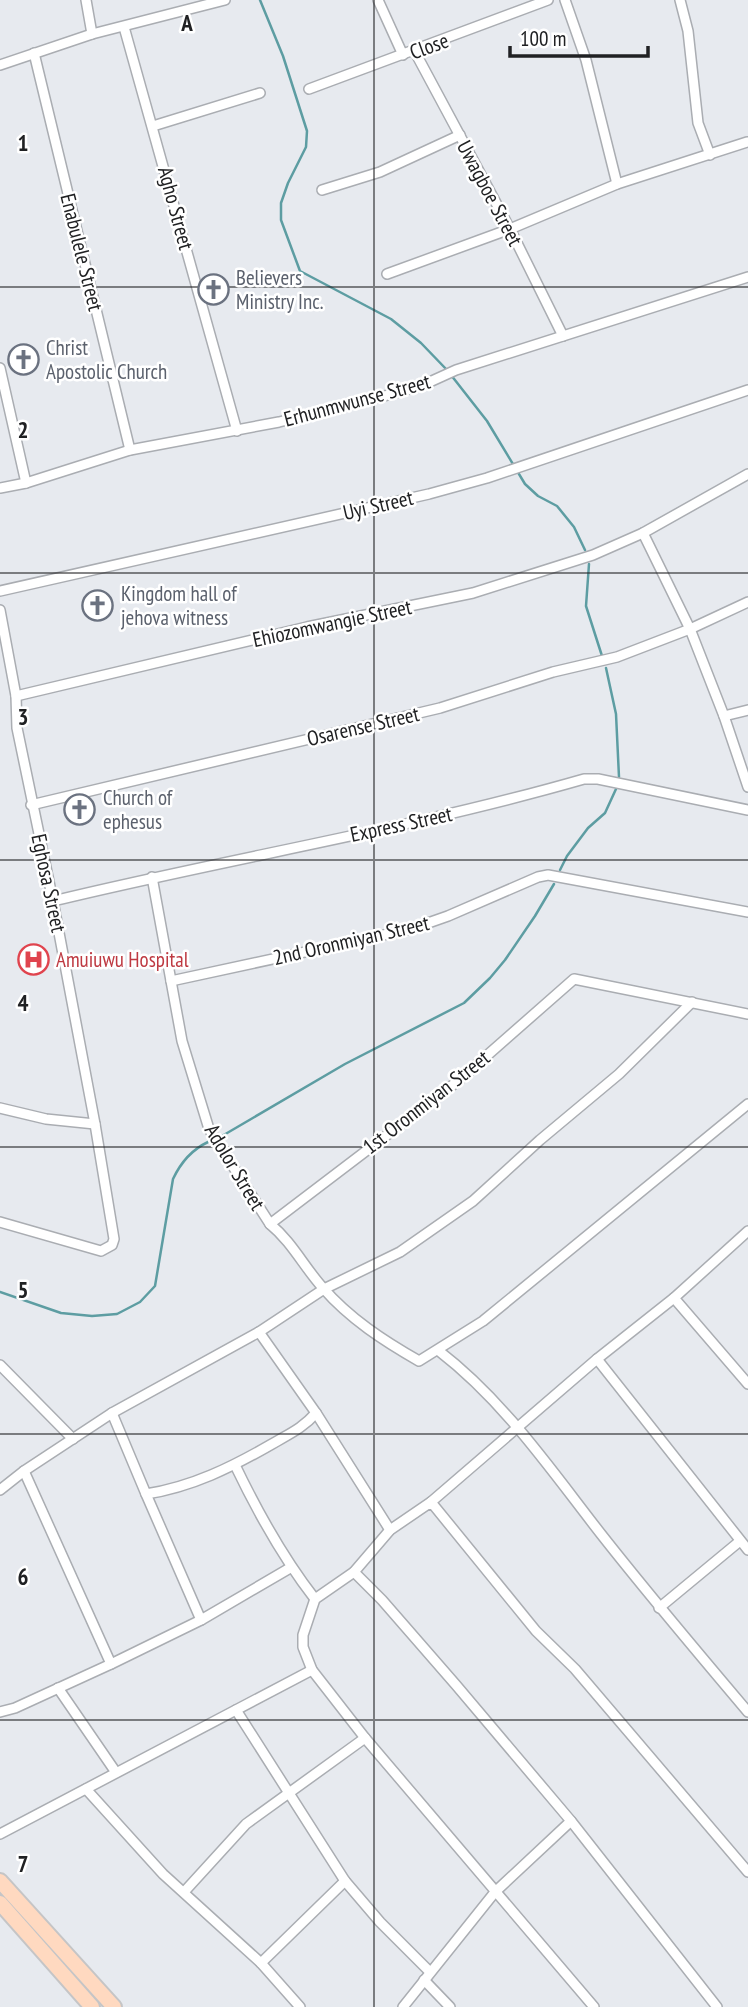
<svg xmlns="http://www.w3.org/2000/svg" width="748" height="2007" viewBox="0 0 748 2007" font-family="'PT Sans Narrow',sans-serif">
<rect width="100%" height="100%" fill="#e7eaef"/>
<g fill="none" stroke-linecap="round" stroke-linejoin="round">
<g stroke="#5d9da2" stroke-width="2.5">
<polyline points="260,0 283,56 307,131 306,147 288,183 281,203 281,220 300,271 391,319 421,343 447,370"/>
<polyline points="451,375 487,421 525,484 538,496 557,506 574,527 585,550"/>
<polyline points="589,564 586,606 602,656"/>
<polyline points="606,668 616,714 619,777"/>
<polyline points="560,870 567,856 588,828 605,813 616,789"/>
<polyline points="222,1136 345,1064 464,1003 490,978 505,960 535,916 554,884"/>
<path d="M0,1292L61,1313L92,1316L117,1314L140,1302L155,1286L173,1179C181,1162 191,1150 208,1142"/>
</g>
<defs>
<g id="street">
<polyline points="86,0 92,34"/>
<polyline points="378,0 403,55"/>
<polyline points="565,0 586,60 617,184"/>
<polyline points="680,0 688,31 698,123 710,155"/>
<polyline points="124,27 237,431"/>
<polyline points="415,52 510,229 563,336"/>
<polyline points="34,53 130,450"/>
<polyline points="0,65 92,34 225,0"/>
<polyline points="309,89 548,0"/>
<polyline points="153,126 260,93"/>
<polyline points="322,190 380,172 460,135"/>
<polyline points="387,274 510,229 617,184 747,142"/>
<polyline points="0,368 26,483"/>
<polyline points="0,488 26,483 130,450 279,422 388,395 423,385 456,370 748,277"/>
<polyline points="643,533 690,629 724,716 748,787"/>
<polyline points="0,591 429,494 487,478 748,390"/>
<polyline points="0,610 16,696 17,728 53,901 95,1124 114,1239 112,1245 101,1251 0,1222"/>
<polyline points="16,696 307,627 473,593 593,555 643,533 748,474"/>
<polyline points="724,716 748,710"/>
<polyline points="31,805 440,708 553,672 617,657 690,629 748,602"/>
<path d="M152,877L182,1041L209,1129L270,1224C292,1242 304,1267 323,1288C350,1319 384,1341 419,1361L483,1321L748,1104"/>
<path d="M53,901C230,858 410,829 584,779H598L748,810"/>
<polyline points="171,981 411,929 448,916 538,877 548,875 748,912"/>
<polyline points="0,1108 46,1119 95,1124"/>
<polyline points="270,1224 458,1081 574,979 748,1014"/>
<polyline points="748,1231 674,1298 748,1384"/>
<polyline points="259,1332 316,1413 390,1530"/>
<path d="M439,1351C504,1401 551,1470 601,1534C649,1595 698,1653 748,1712"/>
<polyline points="597,1359 748,1550"/>
<polyline points="0,1365 73,1439"/>
<path d="M112,1413L146,1494C192,1487 232,1467 272,1444C289,1434 303,1428 316,1413"/>
<path d="M235,1465C258,1513 283,1558 315,1599"/>
<polyline points="24,1471 111,1664"/>
<polyline points="0,1490 24,1471 112,1413 259,1332 324,1289 400,1252 473,1201 540,1140 619,1074 692,1002"/>
<polyline points="146,1494 201,1620"/>
<polyline points="431,1502 597,1359 674,1298"/>
<polyline points="354,1572 382,1600 456,1685 571,1821 717,2007"/>
<polyline points="659,1608 740,1541"/>
<polyline points="58,1688 115,1771"/>
<polyline points="236,1710 345,1881 380,1922 430,1972"/>
<polyline points="0,1712 15,1708 111,1664 201,1620 290,1568"/>
<polyline points="86,1789 163,1874 261,1963 300,2007"/>
<polyline points="0,1834 312,1670"/>
<polyline points="184,1892 246,1824 365,1738"/>
<polyline points="261,1963 345,1881"/>
<polyline points="424,1980 450,2007"/>
<polyline points="403,2007 495,1892 571,1821"/>
<polyline points="594,2007 365,1738 312,1670 303,1647 303,1635 315,1599 354,1572 390,1530 431,1502 536,1631 575,1669 748,1872"/>
</g>
<g id="primary">
<polyline points="0,1881 114,2007"/>
<polyline points="0,1903 92,2007"/>
</g>
</defs>
<use href="#street" stroke="#aaadb2" stroke-width="12"/>
<use href="#primary" stroke="#c5c5c6" stroke-width="18"/>
<use href="#street" stroke="#fff" stroke-width="9"/>
<use href="#primary" stroke="#ffd9c0" stroke-width="14"/>
</g>
<path fill="none" stroke="#202123" stroke-width="2" stroke-opacity="0.55" d="M374,0V2007M0,287H748M0,573H748M0,860H748M0,1147H748M0,1434H748M0,1720H748"/>
<defs>
<symbol id="church-ring" viewBox="-11 -11 22 22"><circle r="9.5" fill="#fff" stroke="#6b7280" stroke-width="1.5"/><path d="M-1.2-6h2.4v3.5h3.3v2.4h-3.3V6h-2.4V-.1h-3.3v-2.4h3.3Z" fill="#6b7280"/></symbol>
<symbol id="hospital-ring" viewBox="-11 -11 22 22"><circle r="9.5" fill="#fff" stroke="#e0444e" stroke-width="1.5"/><path d="M-5-5h3v3.5h4V-5h3V5h-3V1.5h-4V5h-3Z" fill="#e0444e"/></symbol>
</defs>
<g fill-rule="evenodd">
<use href="#church-ring" x="196" y="272" width="35" height="35"/>
<use href="#church-ring" x="6" y="342" width="35" height="35"/>
<use href="#church-ring" x="80" y="588" width="35" height="35"/>
<use href="#church-ring" x="62" y="792" width="35" height="35"/>
<use href="#hospital-ring" x="16" y="942" width="35" height="35"/>
</g>
<g text-anchor="middle" dominant-baseline="central" stroke-width="5" stroke-linejoin="round" paint-order="stroke">
<g font-size="21" fill="#202123" stroke="#fff">
<text transform="translate(429 46) rotate(-20)">Close</text>
<text transform="translate(490 193) rotate(62)">Uwagboe Street</text>
<text transform="translate(176 208) rotate(75)">Agho Street</text>
<text transform="translate(82 252) rotate(76)">Enabulele Street</text>
<text transform="translate(357 400) rotate(-15)">Erhunmwunse Street</text>
<text transform="translate(378 505) rotate(-13)">Uyi Street</text>
<text transform="translate(332 623) rotate(-12)">Ehiozomwangie Street</text>
<text transform="translate(363 726) rotate(-13)">Osarense Street</text>
<text transform="translate(401 824) rotate(-12)">Express Street</text>
<text transform="translate(49 883) rotate(78)">Eghosa Street</text>
<text transform="translate(351 940) rotate(-13)">2nd Oronmiyan Street</text>
<text transform="translate(426 1102) rotate(-38)">1st Oronmiyan Street</text>
<text transform="translate(235 1167) rotate(59)">Adolor Street</text>
</g>
<g font-size="21" fill="#5b616d" stroke="#fff" text-anchor="start">
<text x="236" y="277">Believers<tspan x="236" dy="24">Ministry Inc.</tspan></text>
<text x="46" y="347">Christ<tspan x="46" dy="24">Apostolic Church</tspan></text>
<text x="121" y="593">Kingdom hall of<tspan x="121" dy="24">jehova witness</tspan></text>
<text x="103" y="797">Church of<tspan x="103" dy="24">ephesus</tspan></text>
</g>
<g font-size="21" fill="#be3a42" stroke="#fff" text-anchor="start">
<text x="56" y="959">Amuiuwu Hospital</text>
</g>
</g>
<g font-size="23" text-anchor="middle" font-weight="bold" fill="#202123" stroke="#fff" stroke-width="5" stroke-linejoin="round" paint-order="stroke">
<text x="187" y="31">A</text>
<text x="23" y="151">1</text>
<text x="23" y="438">2</text>
<text x="23" y="725">3</text>
<text x="23" y="1011">4</text>
<text x="23" y="1298">5</text>
<text x="23" y="1585">6</text>
<text x="23" y="1872">7</text>
</g>
<path d="M510 46v10h138v-10" fill="none" stroke="#202123" stroke-width="3.5"/>
<text x="520" y="46" font-size="21" fill="#202123" stroke="#ffffff" stroke-width="5" paint-order="stroke">100 m</text>
</svg>
